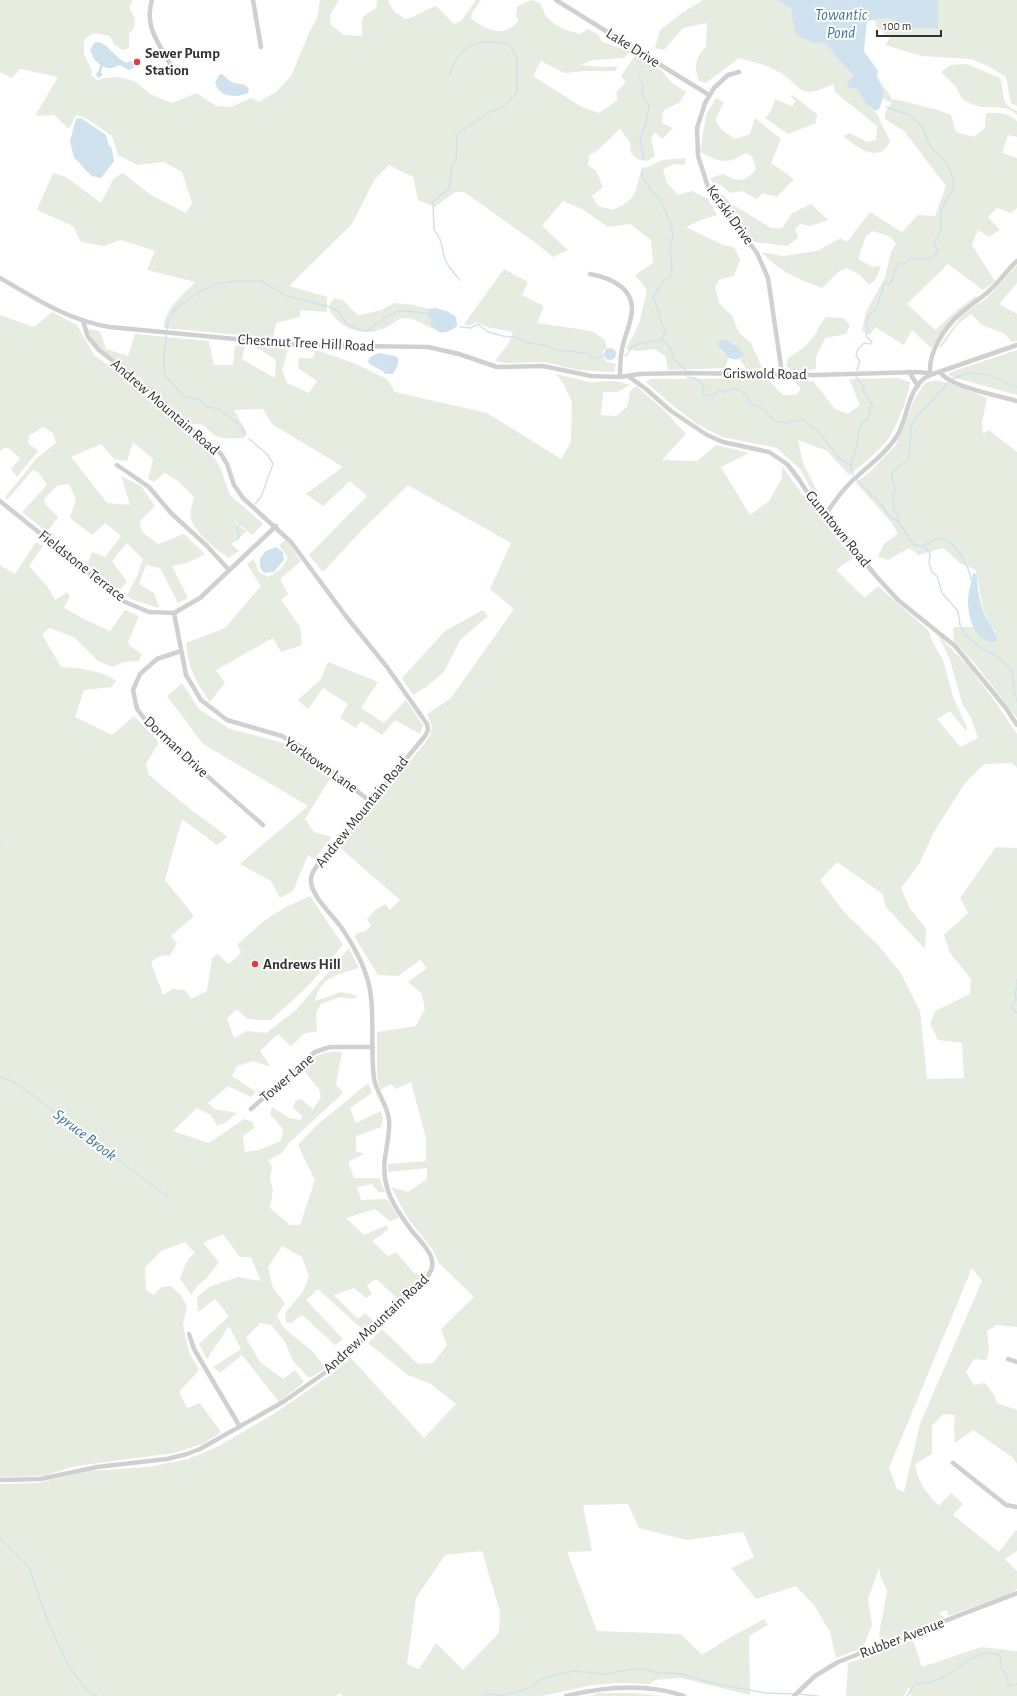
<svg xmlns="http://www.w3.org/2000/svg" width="1017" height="1696" viewBox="0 0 1017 1696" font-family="'Alegreya Sans',sans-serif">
<rect width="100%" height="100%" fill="#fff"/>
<g fill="#e6ecdf" fill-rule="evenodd">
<path d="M0,0H133L129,7L135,19L134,28L129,34V48L122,50L114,44L110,36L93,33L84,40V54L92,71L91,75L97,80L106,78L119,77L136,82L150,94L172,103L197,93L216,106L231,107L251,98L259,102L276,92L291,76L309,33L317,18L320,0H339L330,15L331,25L344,35L362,36C362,17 358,19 376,8L377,0H389L388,2L395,12L405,19C416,17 425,10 436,6L454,24L461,21L476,0H481L472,13L471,19C488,30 504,39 519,20L516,16L517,7L531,0L540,3C548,25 559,27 579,34L588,29L598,34L602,42L630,51L624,58L593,60L580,65C592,66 605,68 618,66L615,71H586L564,73L541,61L533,76L582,107L599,113L618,100L616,93L626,82L621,76L636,54L661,70L671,82L686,92L680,102L663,111L662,123L673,128L662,139L655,132L651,138L655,156L647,161L637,159L631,153L630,142L620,129L598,150L589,155L588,165L596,171L603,187L592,196L598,206L613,210C636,199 635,195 641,170L663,160L686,158L685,165L674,164L663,169L667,183L678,195L692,191L708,199L717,215L701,220L686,227L723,245L734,247L740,260L734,276L719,280L715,287L719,303L732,316L739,333L751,343L762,368L746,369L740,359L744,355L733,342L720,350L728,358L726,368L668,370L666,357L655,349L639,351L626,349L639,324L647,290L635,275L653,263L651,240L630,224L608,227L584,210L563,201L542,226L568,250L553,257L536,243L464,192H455L435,207L418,200L413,177L389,165L375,179L352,224L289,286L327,297V312L300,310V317L276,323L273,338L164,328C164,309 183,295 195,282L147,270L155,251L121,240L104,246L81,242L73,226L37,210L53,173L66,177L101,203L114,178L123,173L151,195L186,213L192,203L182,172L164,162L137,165L118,155L112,136L86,118L76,115L69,129L54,115L35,116L58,77L20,69L12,78L0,72Z"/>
<path d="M703,0H776L783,3L791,8L813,43L826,44C833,52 843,68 851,72V88L857,89L866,104L877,114L890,141C880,165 856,147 843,136L850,133L867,142L876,140L877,126L836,93L833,84C797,102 803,85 777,71C766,64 751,62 739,58L706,83L699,81C694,68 695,57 706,47L707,23L683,28L664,50L655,48L660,30L682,13Z"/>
<path d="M784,0H1017V106L1011,103L1006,77L986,65L971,59L922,56L885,45L890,38L876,26L875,20L888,18L910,28L938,29V23L893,13L863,22V37L865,42L862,50L868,66L890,95L892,101L894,99L938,110L951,115L956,132L974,137L985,128L986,113C998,113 1008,112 1017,121V137L1008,135L1002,153L1017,158V208L1011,213L997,208L988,217L1000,230L989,237L978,230L972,245L995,281L983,290L948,264L907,304L935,330L957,310L976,296L979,298L958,313L931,348L912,330L904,345L875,327L870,335L862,331L866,312L885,277L891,252L896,244L891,237L873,231L866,236L858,259L872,267L881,266L875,280L869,285L859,274L847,268L838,272L822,288C793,277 783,273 761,252L783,256L817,251L841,238L847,242L870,212L902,232L918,215L935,216L946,186L904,131L885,119V113L892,102L886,101Z"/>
<path d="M967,64L1000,78C1006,93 998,103 1017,111V115C1007,105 993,108 981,107C975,106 969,102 963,100L955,86L941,72L951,65Z"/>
<polygon points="792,95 817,114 816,123 788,134 765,118 771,111 775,99 792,106 796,101 791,97"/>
<path d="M716,98L724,102L715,120L722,130L735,139L750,134L755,118L781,139L771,163L794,179L777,197L763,193L757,199L742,191L730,193L721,185L712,182L710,178L723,174C739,182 744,183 756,169L752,156L746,153C726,166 719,161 700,152L706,115Z"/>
<polygon points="722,194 732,204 771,228 782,228 792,213 811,204 828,220 811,226 800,224 795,229 798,238 787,246 754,242 718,195"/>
<polygon points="1017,265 1017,283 999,304 1017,314 1017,341 1012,342 1005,334 982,325 971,314 958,324 941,348 939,346 964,313 986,299"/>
<polygon points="504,269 528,282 522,295 544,306 537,323 592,331 605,340 607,348 603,351 604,359 607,362 616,364 614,372 578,370 545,362 505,363 495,361 509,343 513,332 487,327 476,322 469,326 464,324"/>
<path d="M334,298L343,300L357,315H361L381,310L394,303L414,305L429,309L428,317L431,319L430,324L435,330C426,326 413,317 403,318C397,319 393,324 387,327C369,337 345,332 332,314C328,309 329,303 334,298Z"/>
<path d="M52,312L77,325L94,355L135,385L167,412L213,456L220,467L230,495L263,524L252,535L234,520L240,527L247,531L234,542L231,544L239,551L229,558C217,550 193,532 191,518C189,512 193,503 194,497L178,481L165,473L154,482L148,479L153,459L133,442L127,461L114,459L101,444L71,457L107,503L130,505L121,476L141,486L155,506L140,521L142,532L158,544L184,534L205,554L187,563L172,566L188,598L178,603L160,568L146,565L139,584L154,593L159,608L131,599L127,595L137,576L143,559L127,543L112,561L127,582L119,591L87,565L92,552L105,557L121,536L105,523L92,535L70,518L76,499L69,484L58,485L44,499L45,504L58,517L47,532L22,512L47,485L39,473L33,470L7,500L5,497L37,458L56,443L53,433L43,427L29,436L28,443L38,451L17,477L11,469L20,458L7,447L0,451V315L34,327Z"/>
<path d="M826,317L843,318L850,325L846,334L825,338L816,357V369L794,372L786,366L788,358C799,352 809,344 816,333C819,327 821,322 826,317Z"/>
<path d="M88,329L100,331L106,349L128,356L135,334L209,341L214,365H233L235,345L245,346L242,359L275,378L276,360L253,345L288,350L282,370L287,383L309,393L317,381L298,368L299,358H313L316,350L354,363L387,379L395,392L487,413L561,459L571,442L572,402L563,383L556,374L589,382L616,381L630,385L617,392H603L601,415L616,416L627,407L630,391L636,386L665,411L686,434L662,460L697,461L716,445L749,453L721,467L750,515L769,501L782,478V466L807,501L853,558L836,570L865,598L878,586L929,631L933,643L943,660L953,697L967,727L966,731L950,711L937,719L960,747L978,738L971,718L962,703L950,660L938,635L970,668L996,703L1017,734V768L1012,763L984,764L965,783L934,832L919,864L901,888L910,909L926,928L925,949L885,906L883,894L837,862L820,880L844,912L878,945L900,972L920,1011L927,1079L964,1078L962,1043L938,1040L930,1024L935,1011L970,994L971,979L950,953L944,935L968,913L960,898L996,847L1017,848V1327L997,1325L987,1331L989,1351L986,1360L974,1359L966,1372L974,1385L985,1383L995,1396L997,1403L1017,1410V1464L1012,1457L973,1430L955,1443L954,1429L955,1415L943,1414L932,1426V1454L915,1464C918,1482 926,1493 939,1506L951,1493L963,1504L953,1515L999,1552L1016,1530L1017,1531V1551L1005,1559L1017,1571V1589L1011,1593L949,1616L946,1610L939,1613L944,1619L881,1642L879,1635L887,1590L881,1578L879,1568L868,1599L872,1625L863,1648L836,1658L830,1632L814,1605L796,1586L756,1599L731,1568L754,1557L743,1532L687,1540L639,1528L628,1504L583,1505L592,1551L567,1552L597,1631L681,1634L702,1655L729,1638L764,1619L768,1625L749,1636L750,1695L681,1678L655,1680L650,1684L616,1683L588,1686L541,1696H342L341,1693L335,1696H0V1484L38,1483L89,1471L148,1467L188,1459L219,1446L272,1415L333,1373L351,1358L424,1438L456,1404L431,1384L408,1375L368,1343L382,1329L418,1364L433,1363L447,1345L441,1329L474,1297L439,1263L432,1249L407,1217L391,1187L408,1192L427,1179V1168L388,1172V1164L426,1161V1138L411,1082L396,1089L391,1084L380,1090L377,1075V1032L416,1026L425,1009L422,994L408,982L427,968L420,960L398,976L378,975L354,936L360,932H364L371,926L367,919L374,911L385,904L390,910L400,900L338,846L425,743C433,731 434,728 427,714L450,699L514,609L490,589L511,543L408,485L359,533L323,572L309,555L367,496L350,481L323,506L306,494L343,467L272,424L263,409L234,410L246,431L244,438C236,438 227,439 218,437C208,433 204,419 191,425L139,377L115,361L93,342ZM972,1268L982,1281L920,1424L904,1492L897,1489L889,1468ZM482,1551L500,1612L499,1633L463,1670L436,1643L419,1669L407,1664L416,1598L445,1555Z"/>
<polygon points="1017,350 1017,395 963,380 948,375 951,372"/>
<path d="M766,378L783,395H796L801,389L794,381H813L835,409L848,414L860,405L849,379L897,378L910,382C909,396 895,431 886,442C875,454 862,465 849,475L827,451L798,440L803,463L819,495H814L801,470L777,448L722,437L697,424L671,404L646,382L650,379Z"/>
<path d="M936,380L952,384L987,398L982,422L983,434L989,430L1017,452V718L976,665L954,641L953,627H973C979,635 985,642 995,642L996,632C980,612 981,594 976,570L960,563L943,548L919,555L909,548L888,560L878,556L885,543L898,534L892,523L856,483L872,470L896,445L915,398L925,383Z"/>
<path d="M286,540L301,561L280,579L288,594L281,600L300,627L302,645L281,652L273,638L216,670L225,683L210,702C195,680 189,670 186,643L225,628L261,586L247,564L254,559L259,572L268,577L280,570L288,558L279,545Z"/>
<path d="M36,542L43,546L29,566L47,586L55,600L67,592L70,596L64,608L86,620L110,631L125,610L139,616L128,642L130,646L142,654L139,661L124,662L112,667L98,661L74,637L50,628L42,634L61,667C79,668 101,670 116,681L112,687L84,690L75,717L112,735L134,716L159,742L146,764L149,775L190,809L228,837L217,845L182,819L165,880L194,916L171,936L177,943L170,956C163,954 158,957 151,962L163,995L173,989L185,990L191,999L207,991L212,958L217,954L229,964L238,956L241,952L237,945L265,920L286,907L310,896L343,945L310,984L271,1020H256L246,1018L237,1009L227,1018L234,1038L247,1031L266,1033L296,1010L349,948L359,968C339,974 320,977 315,1001L341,992L358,996L354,999L340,997L321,1004L316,1012L317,1031L304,1034L291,1046L278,1034L260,1051L271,1067L253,1061L237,1066L232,1076L256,1092L251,1097L228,1086L208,1103L215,1109L237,1113L225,1123L217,1126L211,1115L197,1108L173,1131L209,1143L244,1119L253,1122L254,1128L243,1136L245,1152L259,1150L281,1141L283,1129L270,1114L272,1107L289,1118L301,1120L302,1116L293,1107L296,1100L301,1099L313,1109L321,1097L319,1089L302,1068C315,1056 324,1050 342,1052L336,1084L343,1093L288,1144L281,1154L268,1160L272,1167L270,1179L273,1190L270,1208L290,1225H300L315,1180L298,1145L317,1125L368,1083L372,1093L350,1108L356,1123L381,1111L383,1118L381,1127L356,1136V1151L364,1154L348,1162L354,1178H379L385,1192H378L372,1184L357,1187L361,1200L387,1199L399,1218L390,1221L375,1209L346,1218L364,1235L387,1225L388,1230L372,1241L388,1256L396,1252L415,1274L427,1271L420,1280L398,1299L376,1279L367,1285L372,1294L366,1298L354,1288L334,1295L358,1319L365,1313L376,1323L364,1331L318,1289L306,1300L343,1339L335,1345L302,1315L291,1323L286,1322L285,1313L302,1293L309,1277L302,1257L282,1246L268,1267L273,1288L285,1303L277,1316L284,1328L312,1351L326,1368L309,1378L293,1361L285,1342L271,1325L260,1323L246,1338L260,1362L283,1379L295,1370L304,1382L279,1402L242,1355L220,1373L213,1367L241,1349L229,1326L207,1359L199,1344L229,1316L215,1299L198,1312L197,1297L209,1287L238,1277L261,1281L251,1257H240L223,1234L203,1243L219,1262L206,1279L198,1285L191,1295L180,1278L188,1259L195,1253L185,1242L161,1251L145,1268L146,1290L154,1295L161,1287L170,1286L180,1294L187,1306L183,1325L189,1352L199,1370L179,1392L187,1408L200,1403L221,1432L203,1444L174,1453L76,1466L43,1476L0,1477V565L15,574Z"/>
<polygon points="483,610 488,616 461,639 443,673 426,687 413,695 402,678 445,631"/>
<polygon points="328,662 378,682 361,708 384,723 406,700 423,725 420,734 395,720 382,735 361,721 356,728 340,718 348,704 323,688 308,709 298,700 321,679"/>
<polygon points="182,683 199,709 230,729 287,744 331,777 305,819 314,832 332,837 314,859 308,855 293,891 280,898 271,881 240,864 308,806 203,744 167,696"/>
<polygon points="913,1640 922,1667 981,1647 1017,1651 1017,1696 911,1696 909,1686 904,1696 846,1696 848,1663"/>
<polygon points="598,1693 632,1693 664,1696 590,1696"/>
</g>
<g fill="#cfe2ee">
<path d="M776,0H938V29L910,28L888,18L867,21L864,51L878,71L877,76L883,91V98L879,109L875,111L866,104L857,89L848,87L847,83L852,76L851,72C843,67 833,52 826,44L813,43L795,34L791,8Z"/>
<path d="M99,42C110,46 116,58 126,63L131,61L135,65L134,68L129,70L119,65C114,68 109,70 103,66L101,72L103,75L98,78L96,74L99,70L100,65L94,59L90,50L94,43Z"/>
<path d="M222,74L231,82L245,85L249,89L248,93C236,98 220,98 215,83L219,75Z"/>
<path d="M81,118L106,135L109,145L112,149L114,161L101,178C98,177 95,177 92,176C85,171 81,163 74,158L70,141L76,119Z"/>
<path d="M435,308L447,311L456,317L457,326C447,334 439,336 430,324L431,319L427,317L429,309Z"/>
<path d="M721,340C731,340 738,346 744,355C739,361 735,360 728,358L717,344Z"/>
<circle cx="610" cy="354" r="6"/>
<path d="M379,353L395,356L398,358V365L393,374H385L383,371L369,364L368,361C370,356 374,355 379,353Z"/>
<polygon points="276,547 283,552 284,560 274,572 264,573 260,568 260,558 266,551"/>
<path d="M973,573L977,575C977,589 980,603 985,615C989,624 996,630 997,640L995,642C974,643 968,617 968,601C968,591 972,582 973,573Z"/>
</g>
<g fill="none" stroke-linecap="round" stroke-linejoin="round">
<g stroke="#cfe2ee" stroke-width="1.5">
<path d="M449,76C452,69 455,58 461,53C476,38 491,41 509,44L517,57V93L500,109L489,112L456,135L457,146L456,160L451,167V178L448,189L433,202L434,230C443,240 441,247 445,259C448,267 455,274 460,280"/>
<polyline points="639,76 643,86 642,95 649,105 646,123 640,140 643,154 643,160"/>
<path d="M643,168L642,176L652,192L659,198L671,224L673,235L670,247L672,276L665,279L653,297C658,308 659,320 665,330L662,339"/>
<polyline points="460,327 471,328 478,324 488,332 507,337 516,337 528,343 544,345 560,351 572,351 589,354 592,358 600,357 605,355"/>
<path d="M167,329L168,323L173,312L179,306L197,293L216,284L237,281H261L287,296L330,307L339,312L346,323L360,330L368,331C373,325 393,312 401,311C409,311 420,312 429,314"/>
<path d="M166,335C166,345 161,369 166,376C171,383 178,388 182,395L202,401L207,407L219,409L240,425L246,435"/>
<path d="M625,356L627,355C632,339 649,344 662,339L671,349L674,359L686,370"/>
<path d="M857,370L860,361L856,356L858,349L864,343L870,344L872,342L866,336L867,328L866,325L869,316L877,308L884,284H889C897,278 892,268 900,262L904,264L911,258C921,259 932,261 938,251L934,243L941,230V211L947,198L954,189L953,178L946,162L930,146L923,127L910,115L886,107"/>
<path d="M687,376L690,378H695L704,386L703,394L706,396L716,394L719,390L723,392L734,388L746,394L751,404C763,407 767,412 774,421L786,423L802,419L818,431L840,459L851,465"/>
<path d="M953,379C977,366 995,378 1017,387"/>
<path d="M949,382L916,418L911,427L909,459L898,467L892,473V479L895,488L893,497L894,509L898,515L899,523L914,545L924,546L937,538C941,539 946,539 949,542C960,549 970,570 972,583"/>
<polyline points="249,439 267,454 273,464 261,497 255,504"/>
<polyline points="853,475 851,465 857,444 859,428 863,422 868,419 870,413 869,409 873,406 863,390 864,386 856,377"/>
<polyline points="857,480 882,505 889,516 898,521"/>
<polyline points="237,540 239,537 237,528 241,523"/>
<polyline points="924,546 930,554 929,563 932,572 937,576 942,593 958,611 960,625 965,634 978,646 995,655 1010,668 1013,676 1014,692 1017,701"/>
<polyline points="0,846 2,845"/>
<polyline points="1017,980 1017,985"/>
<polyline points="1017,987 1015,992 1016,1000 1010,1007 1017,1013"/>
<polyline points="0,1077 14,1082 36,1098 168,1197"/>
<polyline points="0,1538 29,1567 46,1617 69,1667 90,1693 97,1696"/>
<polyline points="798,1694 818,1696"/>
<polyline points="483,1696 485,1694 502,1695 515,1692 533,1687 540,1680 555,1675 573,1671 606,1674 632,1669 643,1669 660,1673 681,1674 708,1682 765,1693 794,1694"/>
<path d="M907,1696L915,1684C923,1683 932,1683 940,1679C957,1671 978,1646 999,1655L1001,1658L1000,1665L1007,1677L1008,1685L1012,1686L1017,1684"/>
</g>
<g stroke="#d0d0d0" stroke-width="4.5">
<path d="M152,0C144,26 158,42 170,64"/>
<polyline points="253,0 261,47"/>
<polyline points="556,0 709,95"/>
<polyline points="739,72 728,75 714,88 705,103 697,128 698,156 709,190 757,253 768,278 782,373"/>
<path d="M590,274C612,278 637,289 631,317C629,328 624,338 622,349C620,358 620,368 620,377"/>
<path d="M0,278C35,298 69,321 110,327L297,345L428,347L459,354L497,367L543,366L591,376L620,377L640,374L685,373L815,375L918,372L927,373L930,375C928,352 944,328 961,313C971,304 983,298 992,288C1001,280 1008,269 1017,261"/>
<polyline points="909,372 918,386"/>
<path d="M940,372C950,387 999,396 1017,401"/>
<polyline points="628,376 646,389 671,411 707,435 723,442 769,452 787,464 798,478 816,506 838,529 876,576 898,600 955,646 1006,708 1017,725"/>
<polyline points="117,465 149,487 171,513 206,545 229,570"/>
<polyline points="0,501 125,602 149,612 174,613 200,598 276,526"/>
<path d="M825,515C833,504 840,493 849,484C865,468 885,455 897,436C909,416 907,386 930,375L1017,345"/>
<polyline points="174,613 186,675 201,700 227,720 282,736 301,747 371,802"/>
<polyline points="181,651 157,659 140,674 133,690 137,709 150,726 263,825"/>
<polyline points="251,1109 315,1052 330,1047 373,1047"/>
<polyline points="189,1334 194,1349 240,1427"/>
<polyline points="1008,1359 1017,1362"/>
<polyline points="953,1463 1006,1505 1017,1507"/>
<path d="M0,1480L41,1479L97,1467L167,1459L187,1454L200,1449L283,1402L336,1365L425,1279C443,1261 424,1246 412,1231C394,1207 381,1188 385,1157C387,1145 390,1132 389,1120C388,1105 376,1093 374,1078C370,1049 375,1019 370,990C366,967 354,946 341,927C333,916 312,896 311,882C310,874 316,867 321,861L425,736L428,730L427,724L387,667L345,615L291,542L243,498L234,485L227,464L221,454L191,429L150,390L99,350L88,337L83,321"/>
<path d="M566,1696C603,1687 647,1683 684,1696"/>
<polyline points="794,1696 815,1676 838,1662 1017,1593"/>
</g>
</g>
<g fill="#e63946" stroke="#fff" stroke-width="1.5">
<circle cx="137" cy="62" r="4"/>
<circle cx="255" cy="964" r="4"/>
</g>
<g text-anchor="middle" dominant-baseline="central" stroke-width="4" stroke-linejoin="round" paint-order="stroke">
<g font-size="15" fill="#333" stroke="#fff">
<text transform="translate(633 48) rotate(32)">Lake Drive</text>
<text transform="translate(730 215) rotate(54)">Kerski Drive</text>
<text transform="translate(306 343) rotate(3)">Chestnut Tree Hill Road</text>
<text transform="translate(765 374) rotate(1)">Griswold Road</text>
<text transform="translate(165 407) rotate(41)">Andrew Mountain Road</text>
<text transform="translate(838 529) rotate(51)">Gunntown Road</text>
<text transform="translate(82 566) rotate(38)">Fieldstone Terrace</text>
<text transform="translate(176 747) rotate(43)">Dorman Drive</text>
<text transform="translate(321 765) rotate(35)">Yorktown Lane</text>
<text transform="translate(362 812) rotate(-51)">Andrew Mountain Road</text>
<text transform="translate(287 1078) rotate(-41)">Tower Lane</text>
<text transform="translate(376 1324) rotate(-43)">Andrew Mountain Road</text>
<text transform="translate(902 1638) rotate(-21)">Rubber Avenue</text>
</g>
<g font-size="15" font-weight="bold" fill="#333" stroke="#fff" text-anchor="start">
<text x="145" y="53">Sewer Pump<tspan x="145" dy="17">Station</tspan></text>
<text x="263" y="964">Andrews Hill</text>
</g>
<g font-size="16" font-style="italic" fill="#3f7597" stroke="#fff">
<text x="841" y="15">Towantic<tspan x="841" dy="18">Pond</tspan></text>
<text transform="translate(85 1135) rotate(37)">Spruce Brook</text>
</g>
</g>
<path d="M877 30v6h64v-6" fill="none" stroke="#333333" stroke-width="2"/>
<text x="883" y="30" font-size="12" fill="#333333" stroke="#ffffff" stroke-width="3" paint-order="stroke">100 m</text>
</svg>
